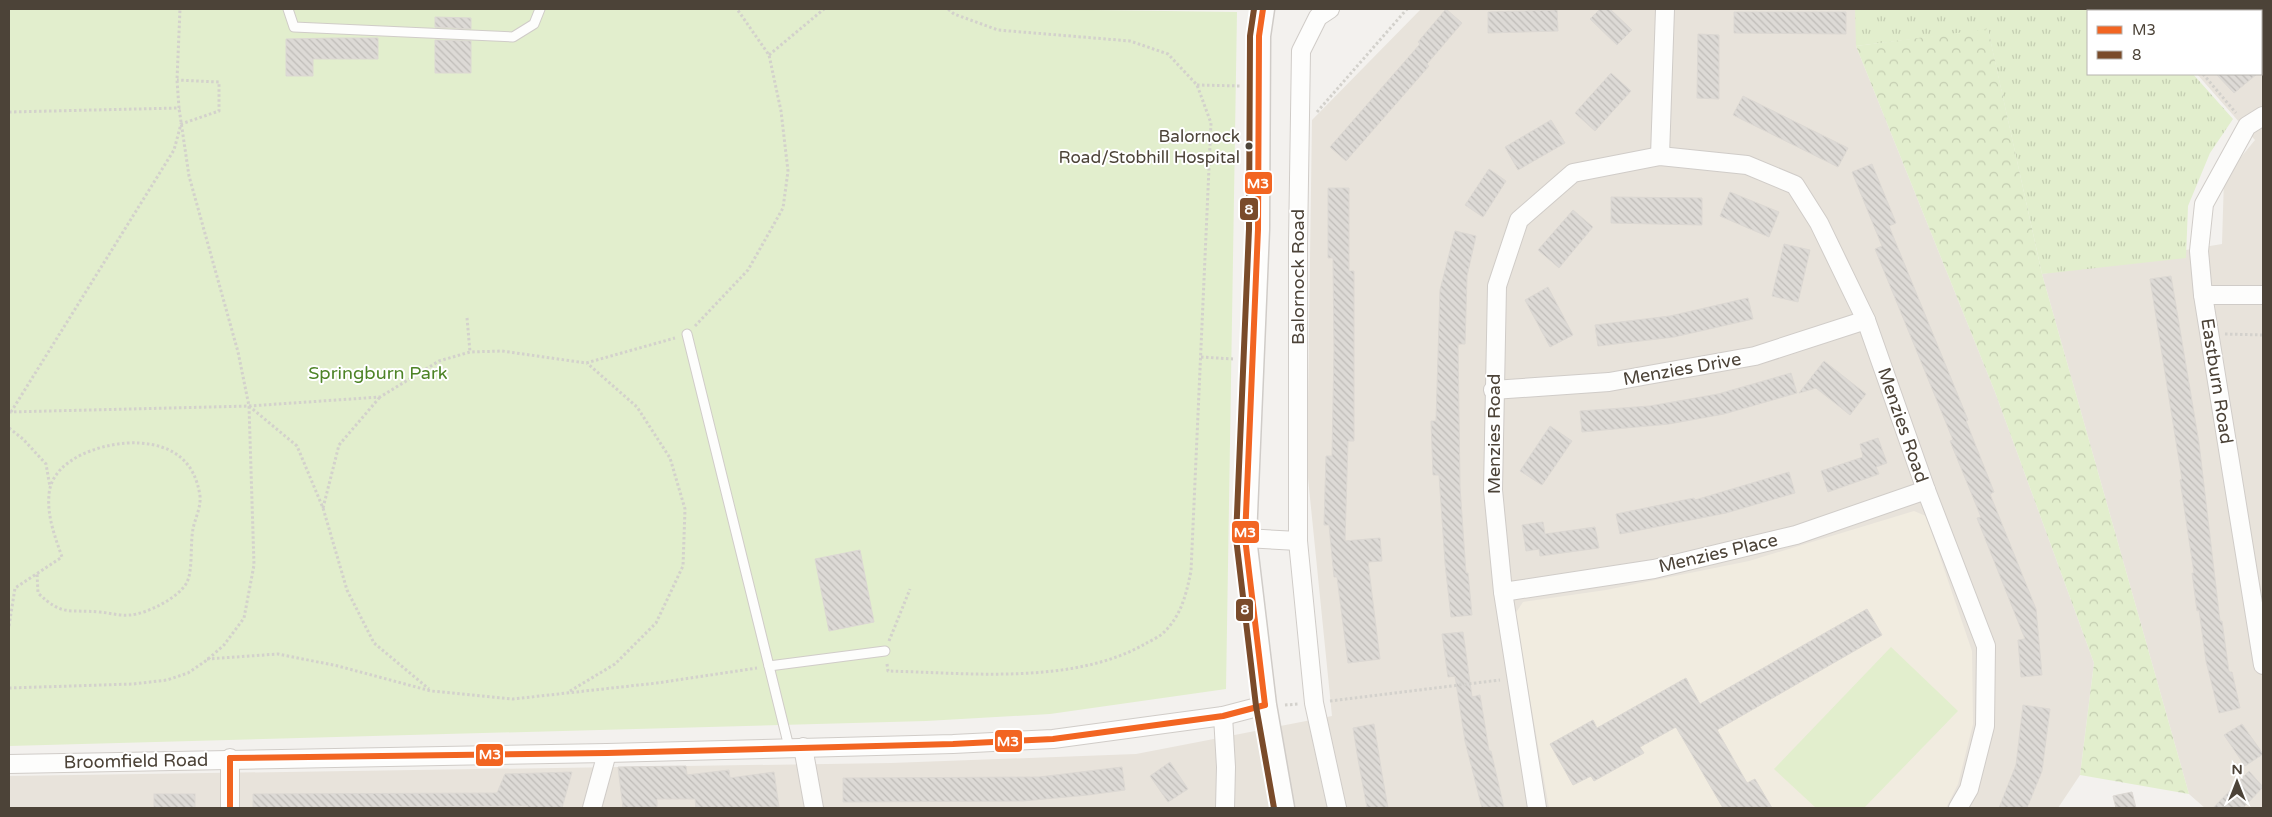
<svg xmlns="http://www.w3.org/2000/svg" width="2272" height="817" viewBox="0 0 2272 817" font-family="'Varela Round',sans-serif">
<defs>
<pattern id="grass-tufts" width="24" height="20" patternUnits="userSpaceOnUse" patternTransform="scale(1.25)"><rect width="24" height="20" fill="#e2eecd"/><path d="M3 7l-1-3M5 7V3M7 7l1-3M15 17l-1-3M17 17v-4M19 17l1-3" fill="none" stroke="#c4cdb1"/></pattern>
<pattern id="forest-crowns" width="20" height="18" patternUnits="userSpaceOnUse" patternTransform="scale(1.25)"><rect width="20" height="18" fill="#e2eecd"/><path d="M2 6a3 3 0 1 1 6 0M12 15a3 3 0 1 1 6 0" fill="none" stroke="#c4cdb1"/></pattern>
<pattern id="building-back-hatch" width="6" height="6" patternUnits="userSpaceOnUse" patternTransform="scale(1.25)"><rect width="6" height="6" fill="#dddad6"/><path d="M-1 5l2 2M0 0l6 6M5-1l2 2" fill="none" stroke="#bfbcb8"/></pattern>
</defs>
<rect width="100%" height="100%" fill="#f3f1ee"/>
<g fill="#e8e3db">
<polygon points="1421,9 1856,9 1856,46 1995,392 2094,663 2080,775 2058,808 9,808 9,776 891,763 1136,754 1332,716 1307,468 1312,120"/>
<polygon points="2182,9 2263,9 2263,808 2205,808 2189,794 2042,274 2222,244 2224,178 2255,140 2197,74 2261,74 2261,11 2191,11"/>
</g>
<polygon fill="#f1ece0" points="1914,511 1926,516 1972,651 1973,724 1958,784 1946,808 1549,808 1515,614 1523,602 1606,590 1749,561"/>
<polygon fill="url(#grass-tufts)" points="1855,9 2210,9 2210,11 2088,11 2088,74 2193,74 2233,119 2210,153 2188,206 2186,258 2042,274 1988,30 1856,46"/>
<polygon fill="url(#forest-crowns)" points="1988,29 2042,274 2189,794 2080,775 2094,663 1995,392 1856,46"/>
<g fill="#e2eecd">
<polygon points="9,9 1019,9 1237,12 1226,689 1050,714 926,721 9,746"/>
<polygon points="1891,647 1958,711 1864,808 1816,808 1774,769"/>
</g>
<g fill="url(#building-back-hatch)" stroke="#dcd8d3">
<polygon points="1446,9 1462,23 1427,64 1429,66 1346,161 1330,147 1420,44 1418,42"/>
<polygon points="1600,9 1610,9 1632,30 1617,45 1590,19"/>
<polygon points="1557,10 1558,31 1488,33 1488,12"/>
<polygon points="1734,12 1846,12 1846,34 1734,33"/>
<polygon points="435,17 471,18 471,29 435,27"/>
<polygon points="1698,34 1719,35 1719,99 1697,98"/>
<polygon points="337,38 378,38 378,59 313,59 313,76 286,76 286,39"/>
<polygon points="435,40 471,41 471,73 435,73"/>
<polygon points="1611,73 1631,91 1595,131 1575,113"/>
<polygon points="2216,74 2257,74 2234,93"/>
<polygon points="1743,96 1848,148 1838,167 1733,115"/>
<polygon points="1551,120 1565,143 1518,170 1505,147"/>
<polygon points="1872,164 1896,223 1889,226 1968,420 1966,421 1994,492 1990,494 2036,609 2042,675 2021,677 2018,640 2025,639 1977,518 1981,517 1950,441 1953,440 1875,249 1882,246 1852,172"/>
<polygon points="1489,169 1506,181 1483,217 1465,205"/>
<polygon points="1328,188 1349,188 1349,271 1354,271 1354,441 1348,441 1345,541 1380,538 1382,561 1368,562 1380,659 1348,663 1337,577 1334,577 1329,525 1324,525 1326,456 1332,456 1334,351 1333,258 1328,258"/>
<polygon points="1730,192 1779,212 1769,237 1720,216"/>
<polygon points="1611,197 1702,198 1702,225 1611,223"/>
<polygon points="1573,210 1593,227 1559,268 1538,250"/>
<polygon points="1455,231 1476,236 1467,276 1465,344 1458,344 1460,487 1466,573 1468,573 1472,615 1451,617 1445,563 1439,475 1433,475 1431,421 1436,421 1440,290"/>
<polygon points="1784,244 1810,250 1798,302 1772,296"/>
<polygon points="2171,276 2199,443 2220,621 2222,621 2229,672 2232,672 2240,708 2219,713 2206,661 2199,610 2197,611 2192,573 2194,573 2180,480 2182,479 2150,279"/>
<polygon points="1548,287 1573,335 1550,347 1525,300"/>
<polygon points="1748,298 1753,319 1674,337 1598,346 1595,325 1670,316"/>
<polygon points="1824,361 1866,394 1850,415 1816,388 1799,393"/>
<polygon points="1791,373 1797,393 1724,414 1669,424 1582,432 1580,411 1650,406 1718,394"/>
<polygon points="1550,426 1572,441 1542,485 1520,471"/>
<polygon points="1878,438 1887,463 1876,467 1879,474 1828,492 1821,471 1863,457 1860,444"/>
<polygon points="1789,472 1795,493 1726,513 1620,534 1616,514 1694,498 1695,500"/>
<polygon points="1543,522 1545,534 1595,527 1599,548 1540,556 1539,549 1526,551 1522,525"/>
<polygon points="860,550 874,622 829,631 815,559"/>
<polygon points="1867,609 1882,635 1717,730 1747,783 1755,779 1772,808 1723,808 1676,727 1640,747 1644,753 1594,781 1591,776 1573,785 1550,744 1593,720 1597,728 1686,678 1700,704"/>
<polygon points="1463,632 1472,697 1480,695 1489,751 1491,751 1504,808 1482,808 1465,741 1455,676 1448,677 1442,634"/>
<polygon points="2023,705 2050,709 2042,771 2027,808 1999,808 2016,765"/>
<polygon points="1374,724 1382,774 1388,808 1367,808 1358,759 1353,728"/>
<polygon points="2242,724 2263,754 2245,766 2224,735"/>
<polygon points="1170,762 1188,789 1168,802 1150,776"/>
<polygon points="686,766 687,775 729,770 730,778 774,772 779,807 696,808 695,799 657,799 657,807 623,808 618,767"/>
<polygon points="1122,767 1125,790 1088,795 1023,801 843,802 843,778 1039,777"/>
<polygon points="2249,771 2263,787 2243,808 2213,808"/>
<polygon points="572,772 562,808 527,808 528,806 253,808 253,794 497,793 505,774"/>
<polygon points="2132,792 2136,808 2116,808 2113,796"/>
<rect x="154" y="794" width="41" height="14"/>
</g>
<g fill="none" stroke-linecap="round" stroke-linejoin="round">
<defs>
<g id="service">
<polyline points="288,9 294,27 513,37 534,24 540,9"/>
<polyline points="687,334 789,747"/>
<polyline points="769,666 885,651"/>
</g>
<g id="minor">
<polyline points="1330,9 1318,17 1301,51 1298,243 1298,541 1314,703 1337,808"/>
<polyline points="2263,116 2247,126 2204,204 2199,251 2203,295 2263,665"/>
<polyline points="1660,156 1665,9"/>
<polyline points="2203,295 2263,295"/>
<polyline points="1493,390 1609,382 1755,356 1866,320"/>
<polyline points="1245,538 1298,541"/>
<polyline points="1503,592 1654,569 1796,535 1926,490"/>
<polyline points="1223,716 1226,767 1225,808"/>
<polyline points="803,747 814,808"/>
<polyline points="230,758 230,808"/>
<polyline points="9,764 607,753 953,744 1053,739 1223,716 1265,705"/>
<polyline points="592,808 607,753"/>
<polyline points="1537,808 1503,592 1493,490 1497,286 1519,220 1573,173 1660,156 1747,165 1795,185 1819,223 1866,320 1926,490 1986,646 1985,726 1969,789 1958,808"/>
</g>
<polyline id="tertiary" points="1263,9 1259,36 1258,229 1245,538 1265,705 1283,808"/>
</defs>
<use href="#service" stroke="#d0ccc8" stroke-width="11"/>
<use href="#minor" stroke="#d0ccc8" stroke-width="20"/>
<use href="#tertiary" stroke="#d0ccc8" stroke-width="25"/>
<g stroke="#d3d1cc" stroke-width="3" stroke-dasharray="2.5 2.5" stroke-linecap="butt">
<polyline points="2122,9 2128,11"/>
<polyline points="2144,11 2145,9"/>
<polyline points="769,55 824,9"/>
<polyline points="2203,74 2236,113"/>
<polyline points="1197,85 1241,86"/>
<polyline points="9,112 179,108 177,80 180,9"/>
<polyline points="1317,112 1407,9"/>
<polyline points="467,318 470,352"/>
<polyline points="695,326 748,270 783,208 788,171 781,111 769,55 737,9"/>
<polyline points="2225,334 2263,335"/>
<polyline points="1201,357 1233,359"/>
<polyline points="249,406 297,446 323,508 347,590 374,643 429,689"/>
<polyline points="9,412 249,406 380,397 439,361 470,352 502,351 586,363 675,338"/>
<polyline points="11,412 174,150 181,124 219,111 219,82 177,80"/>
<polyline points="9,428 23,439 46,464 50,487"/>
<polyline points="323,508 339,445 380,397"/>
<path d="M9,626L15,588L62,557C55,537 47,516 49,495C51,457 108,441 139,443C173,445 195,461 200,496C201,508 195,518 193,529C190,544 193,570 187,582C180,597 147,614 130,615C120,616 110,613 100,612C69,609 63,617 38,593L37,573"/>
<polyline points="889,641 910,589"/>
<polyline points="207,659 278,654 338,666 431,691 513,699 657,683 757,668"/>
<path d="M887,664L888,671C969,673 1072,685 1145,644C1150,641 1157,638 1162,634C1181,617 1186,595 1191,571L1211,123L1197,85L1168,54L1130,41L998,30L954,14L948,9"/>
<polyline points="9,688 133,684 167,680 188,673 207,660 224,645 244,618 254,565 249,406 238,352 189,176 179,108"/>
<polyline points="570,691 615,664 656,623 683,566 685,509 670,458 637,407 587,363"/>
<polyline points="1330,701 1500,680"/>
<polyline points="1285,705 1299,704"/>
</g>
<use href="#service" stroke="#fdfdfc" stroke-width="9"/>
<use href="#minor" stroke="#fdfdfc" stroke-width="18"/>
<use href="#tertiary" stroke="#fdfdfc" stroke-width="22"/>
<defs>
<g id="bus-1">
<polyline points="1263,9 1259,36 1258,229 1245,538 1265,705"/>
<polyline points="230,758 607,753 953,744 1053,739 1223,716 1265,705"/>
<polyline points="230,758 230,808"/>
</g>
<polyline id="bus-2" points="1254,9 1250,36 1249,229 1236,538 1256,706 1274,808"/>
</defs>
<use href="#bus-1" stroke="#fff" stroke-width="10"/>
<use href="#bus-2" stroke="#fff" stroke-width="10"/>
<use href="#bus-1" stroke="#f26522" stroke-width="6"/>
<use href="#bus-2" stroke="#7a4b2a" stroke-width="6"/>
</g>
<circle fill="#4c4338" stroke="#fff" stroke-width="2" cx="1249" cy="146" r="4.5"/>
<g text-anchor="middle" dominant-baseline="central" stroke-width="4" stroke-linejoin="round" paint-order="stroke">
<g font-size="17" fill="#4c4338" stroke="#fff" text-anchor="end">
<text x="1240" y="136">Balornock<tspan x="1240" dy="21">Road/Stobhill Hospital</tspan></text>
</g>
<g font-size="18" fill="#4c4338" stroke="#fff">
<text transform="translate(1298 277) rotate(-90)">Balornock Road</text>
<text transform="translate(1682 369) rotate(-10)">Menzies Drive</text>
<text transform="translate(2217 381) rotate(81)">Eastburn Road</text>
<text transform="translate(1903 425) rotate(71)">Menzies Road</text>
<text transform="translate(1494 434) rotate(-90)">Menzies Road</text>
<text transform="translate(1718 553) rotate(-13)">Menzies Place</text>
<text transform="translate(136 761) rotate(-1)">Broomfield Road</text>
</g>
<g font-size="18" fill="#4d8326" stroke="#fff">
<text x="378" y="373">Springburn Park</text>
</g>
</g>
<g stroke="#fff" stroke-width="2">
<rect x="1244" y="171" width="29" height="24" rx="5" fill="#f26522"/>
<rect x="1239" y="197" width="20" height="24" rx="5" fill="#7a4b2a"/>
<rect x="1231" y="520" width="29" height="24" rx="5" fill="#f26522"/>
<rect x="1235" y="598" width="19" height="24" rx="5" fill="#7a4b2a"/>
<rect x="994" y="729" width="29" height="24" rx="5" fill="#f26522"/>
<rect x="475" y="743" width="29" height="24" rx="5" fill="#f26522"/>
</g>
<g font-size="14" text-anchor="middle" font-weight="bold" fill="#fff">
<text x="1258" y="188">M3</text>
<text x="1249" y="214">8</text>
<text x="1245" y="537">M3</text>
<text x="1245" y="614">8</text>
<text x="1008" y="746">M3</text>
<text x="490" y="759">M3</text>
</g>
<rect width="2272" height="817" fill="none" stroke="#4c4338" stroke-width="20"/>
<rect x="2087" y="10" width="175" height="65" fill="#ffffff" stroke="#b7b4af"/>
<rect x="2097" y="26" width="25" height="8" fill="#f26522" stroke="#b7b4af"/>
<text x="2132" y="35" font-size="15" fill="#4c4338">M3</text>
<rect x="2097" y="51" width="25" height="8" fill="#7a4b2a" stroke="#b7b4af"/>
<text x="2132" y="60" font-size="15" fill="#4c4338">8</text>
<g transform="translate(2237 782)" stroke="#ffffff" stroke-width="4" paint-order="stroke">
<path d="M0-4L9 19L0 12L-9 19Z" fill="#4c4338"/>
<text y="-8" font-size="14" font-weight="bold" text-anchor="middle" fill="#4c4338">N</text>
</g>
</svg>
